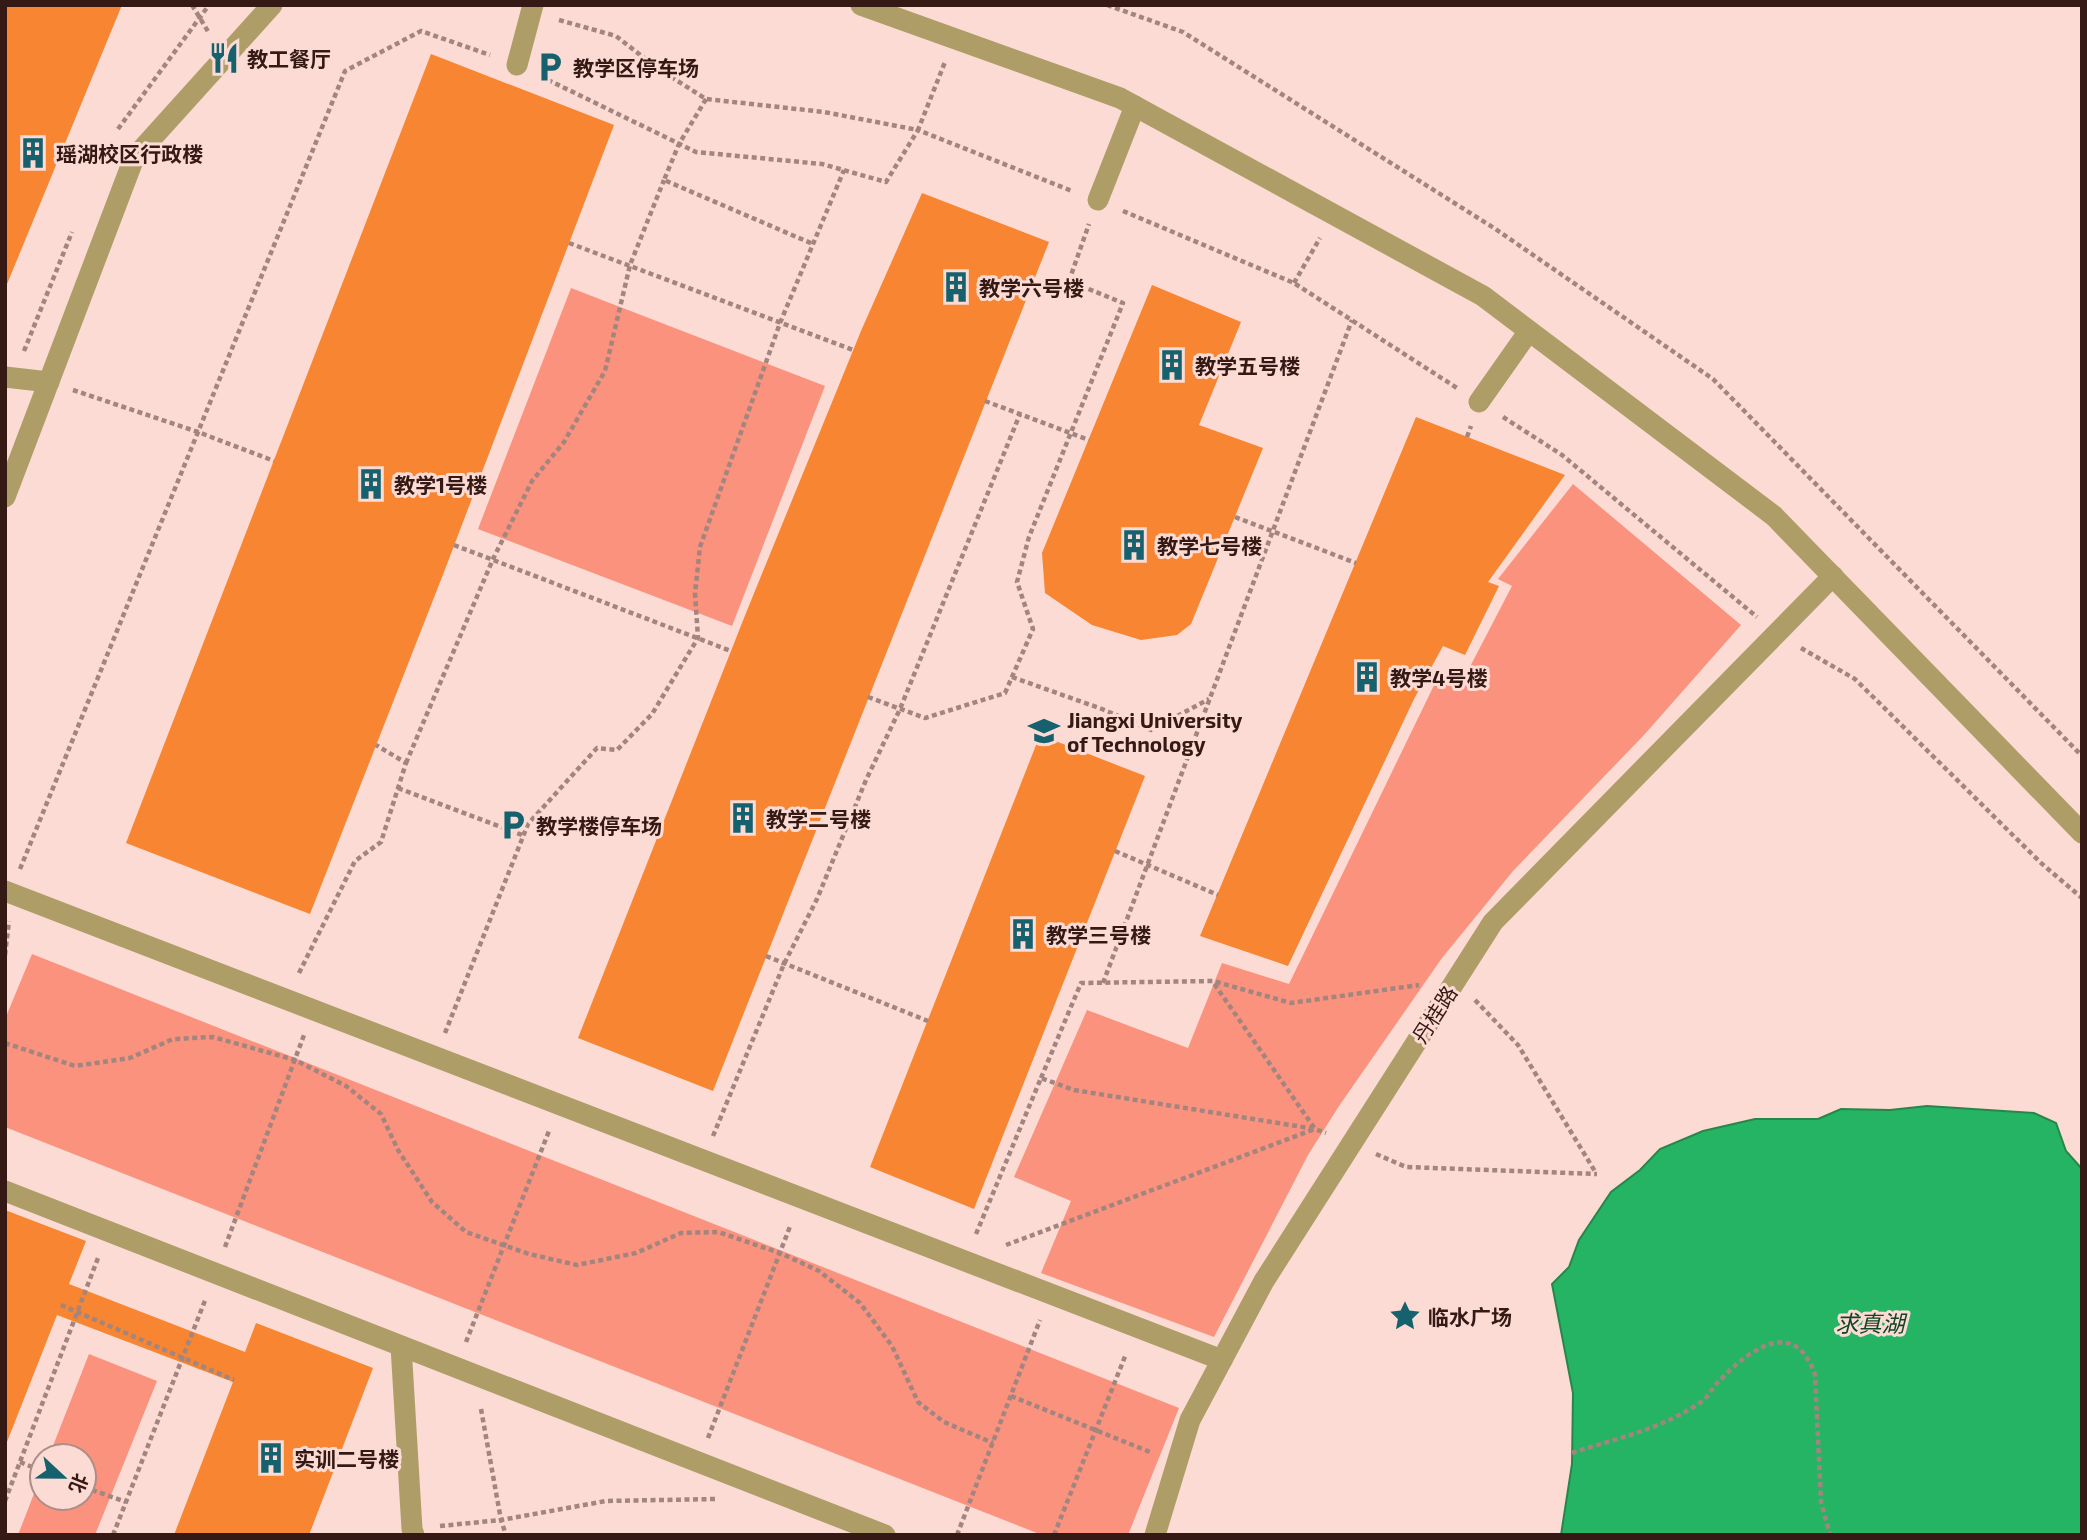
<svg xmlns="http://www.w3.org/2000/svg" width="2087" height="1540" viewBox="0 0 2087 1540" font-family="'Exo 2','Noto Sans SC',sans-serif">
<rect width="100%" height="100%" fill="#fbdbd4"/>
<g fill="#fa927d">
<polygon points="571,288 825,386 732,626 478,529"/>
<polygon points="1573,484 1741,625 1644,735 1513,871 1442,958 1339,1106 1308,1155 1214,1337 1041,1273 1071,1201 1014,1177 1087,1010 1188,1048 1222,963 1289,984 1439,675 1461,684 1512,586 1498,579"/>
<polygon points="32,954 1179,1408 1128,1535 1042,1535 5,1127 5,1019"/>
<polygon points="89,1354 157,1381 95,1535 18,1535 42,1473 42,1498 84,1498 84,1456 49,1456"/>
</g>
<polygon fill="#24b463" stroke="#29864b" stroke-width="2" points="1927,1106 2034,1113 2056,1123 2066,1151 2082,1169 2082,1535 1561,1535 1572,1464 1573,1393 1552,1284 1569,1267 1579,1240 1611,1192 1640,1170 1660,1149 1703,1131 1755,1119 1818,1119 1841,1109 1890,1110"/>
<g fill="#f78531">
<polygon points="5,5 122,5 5,289"/>
<polygon points="431,54 614,125 444,572 310,914 126,843"/>
<polygon points="922,193 1049,242 713,1091 578,1038 746,613 861,331"/>
<polygon points="1152,285 1241,322 1199,425 1263,448 1191,624 1177,635 1141,640 1092,625 1045,593 1042,553"/>
<polygon points="1416,417 1565,475 1488,582 1499,586 1465,655 1443,646 1414,699 1288,966 1200,936"/>
<polygon points="1040,735 1145,776 974,1209 870,1167"/>
<polygon points="5,1210 86,1241 69,1284 245,1352 256,1323 373,1368 309,1535 174,1535 233,1382 57,1315 5,1447"/>
</g>
<g fill="none" stroke-linecap="round" stroke-linejoin="round">
<g stroke="#a3857f" stroke-width="4.5" stroke-dasharray="5 3.5" stroke-linecap="butt">
<polyline points="192,5 209,33"/>
<polyline points="1107,5 1183,32 1494,228 1713,379 2082,756"/>
<polyline points="559,20 616,36 657,68 706,99 824,112 918,130 945,62"/>
<polyline points="540,76 696,152 822,164 886,182 918,130 1072,191"/>
<polyline points="706,99 679,144 664,180 813,244"/>
<polyline points="118,129 209,5"/>
<polyline points="1123,211 1294,283 1457,388"/>
<polyline points="569,243 853,350"/>
<polyline points="1294,283 1320,238"/>
<polyline points="24,351 72,232"/>
<polyline points="73,390 198,432 274,461"/>
<polyline points="985,401 1089,440"/>
<polyline points="1503,417 1562,455 1757,617"/>
<polyline points="1467,437 1471,426"/>
<polyline points="454,545 731,651"/>
<polyline points="1801,648 1855,679 2041,863 2082,898"/>
<polyline points="1012,677 1102,709 1151,730 1209,699"/>
<polyline points="868,697 925,718 1005,693 1033,629 1017,582 1029,537 1123,303 1069,281 1089,224"/>
<polyline points="406,763 493,559 532,481 564,442 605,371 630,265 664,180"/>
<polyline points="398,788 522,835"/>
<polyline points="20,869 345,71 421,31 490,55"/>
<polyline points="5,955 9,921"/>
<polyline points="766,956 928,1021"/>
<polyline points="299,973 355,861 381,842 406,763 376,745"/>
<polyline points="1103,983 1352,320"/>
<polyline points="1475,1000 1518,1045 1596,1173"/>
<polyline points="445,1033 528,824 597,748 617,750 652,714 698,638 695,593 700,547 780,323 844,170"/>
<polyline points="5,1043 75,1066 130,1058 173,1039 213,1037 295,1060 346,1086 381,1114 398,1150 432,1202 466,1232 529,1254 577,1265 636,1253 681,1233 718,1232 780,1253 819,1271 860,1303 892,1346 918,1402 944,1422 993,1443"/>
<polyline points="1041,1078 1081,983 1213,981 1291,1003 1419,985"/>
<polyline points="713,1136 784,964 817,899 866,780 900,709 1020,414"/>
<polyline points="1376,1154 1406,1167 1597,1174"/>
<polyline points="976,1234 1041,1078 1074,1090 1315,1129 1326,1133"/>
<polyline points="1006,1245 1315,1129 1213,982"/>
<polyline points="225,1247 304,1035"/>
<polyline points="466,1342 549,1131"/>
<polyline points="1011,1396 1150,1452"/>
<polyline points="481,1409 501,1520 506,1535"/>
<polyline points="708,1438 791,1224"/>
<path d="M1572,1453C1608,1441 1649,1432 1683,1413C1690,1409 1699,1404 1705,1399C1711,1392 1715,1384 1722,1378C1752,1347 1796,1318 1815,1375L1821,1502L1830,1535"/>
<polyline points="20,1462 42,1471"/>
<polyline points="84,1487 126,1502"/>
<polyline points="5,1501 98,1258"/>
<polyline points="440,1526 501,1520 606,1501 716,1499"/>
<polyline points="113,1535 206,1298"/>
<polyline points="957,1535 1040,1320"/>
<polyline points="1054,1535 1126,1354"/>
</g>
<g stroke="#af9d68" stroke-width="21">
<polyline points="861,5 1120,98 1483,296 1774,516 2082,833"/>
<polyline points="517,65 533,5"/>
<polyline points="1098,200 1135,106"/>
<polyline points="5,377 49,382"/>
<polyline points="1479,402 1529,331"/>
<polyline points="5,497 134,158 272,5"/>
<polyline points="5,891 1222,1360"/>
<polyline points="5,1191 885,1535"/>
<polyline points="401,1346 412,1529 414,1535"/>
<polyline points="1155,1535 1190,1420 1264,1281 1493,922 1833,576"/>
</g>
<g stroke="#a3857f" stroke-width="4.5" stroke-dasharray="5 3.5" stroke-linecap="butt">
<polyline points="1235,517 1356,563"/>
<polyline points="1115,851 1218,895"/>
<polyline points="61,1305 234,1380"/>
</g>
</g>
<defs>
<symbol id="restaurant-bare" viewBox="-9 -9 18 18"><path d="M-5-6h1v4h1v-4h1v4h1v-4h1v5L-1.5 .5V6h-2V.5L-5-1ZM5-6V6H3V1.5H1.5Q1.5-4 5-6Z" fill="#16616e" stroke="#fbdbd4" stroke-width="2.5" paint-order="stroke"/></symbol>
<symbol id="parking-bare" viewBox="-9 -9 18 18"><path d="M-3.5-5.5H1a3.5 3.5 0 0 1 0 7H-1V5.5H-3.5ZM-1-3.4V-.6H.8a1.4 1.4 0 0 0 0-2.8Z" fill="#16616e" stroke="#fbdbd4" stroke-width="2.5" paint-order="stroke"/></symbol>
<symbol id="building-bare" viewBox="-9 -9 18 18"><path d="M-4-6H4V6H1V3H-1V6H-4ZM-2.5-4.3h1.7v1.8h-1.7ZM.8-4.3h1.7v1.8H.8ZM-2.5-1h1.7V.8h-1.7ZM.8-1h1.7V.8H.8Z" fill="#16616e" stroke="#fbdbd4" stroke-width="2.5" paint-order="stroke"/></symbol>
<symbol id="university-bare" viewBox="-9 -9 18 18"><path d="M0-5L7-2L0 1L-7-2ZM-4 1L0 2.5L4 1V4Q0 6-4 4Z" fill="#16616e" stroke="#fbdbd4" stroke-width="2.5" paint-order="stroke"/></symbol>
<symbol id="sight-bare" viewBox="-9 -9 18 18"><path d="M0-6L1.8-2.2L6-1.7L2.9 1.2L3.7 5.4L0 3.3L-3.7 5.4L-2.9 1.2L-6-1.7L-1.8-2.2Z" fill="#16616e" stroke="#fbdbd4" stroke-width="2.5" paint-order="stroke"/></symbol>
</defs>
<g fill-rule="evenodd">
<use href="#restaurant-bare" x="202" y="36" width="44" height="44"/>
<use href="#parking-bare" x="528" y="45" width="44" height="44"/>
<use href="#building-bare" x="11" y="131" width="44" height="44"/>
<use href="#building-bare" x="934" y="265" width="44" height="44"/>
<use href="#building-bare" x="1150" y="343" width="44" height="44"/>
<use href="#building-bare" x="349" y="462" width="44" height="44"/>
<use href="#building-bare" x="1112" y="523" width="44" height="44"/>
<use href="#building-bare" x="1345" y="655" width="44" height="44"/>
<use href="#university-bare" x="1022" y="709" width="44" height="44"/>
<use href="#building-bare" x="721" y="796" width="44" height="44"/>
<use href="#parking-bare" x="491" y="803" width="44" height="44"/>
<use href="#building-bare" x="1001" y="912" width="44" height="44"/>
<use href="#sight-bare" x="1383" y="1294" width="44" height="44"/>
<use href="#building-bare" x="249" y="1436" width="44" height="44"/>
</g>
<g text-anchor="middle" dominant-baseline="central" stroke-width="6" stroke-linejoin="round" paint-order="stroke">
<g font-size="21" font-weight="bold" fill="#351914" stroke="#fbdbd4" text-anchor="start">
<text x="247" y="58">教工餐厅</text>
<text x="573" y="67">教学区停车场</text>
<text x="56" y="153">瑶湖校区行政楼</text>
<text x="979" y="287">教学六号楼</text>
<text x="1195" y="365">教学五号楼</text>
<text x="394" y="484">教学1号楼</text>
<text x="1157" y="545">教学七号楼</text>
<text x="1390" y="677">教学4号楼</text>
<text x="1067" y="719">Jiangxi University<tspan x="1067" dy="24">of Technology</tspan></text>
<text x="766" y="818">教学二号楼</text>
<text x="536" y="825">教学楼停车场</text>
<text x="1046" y="934">教学三号楼</text>
<text x="1428" y="1316">临水广场</text>
<text x="294" y="1458">实训二号楼</text>
</g>
<g font-size="21" fill="#351914" stroke="#fbdbd4">
<text transform="translate(1434 1014) rotate(-57)">丹桂路</text>
</g>
<g font-size="23" font-style="italic" fill="#0f4424" stroke="#fbdbd4">
<text x="1870" y="1323">求真湖</text>
</g>
</g>
<rect width="2087" height="1540" fill="none" stroke="#351914" stroke-width="14"/>
<g transform="translate(63 1477) rotate(112)"><circle r="33" fill="#fbdbd4" stroke="#ac8d87" stroke-width="2"/>
<path d="M0-5L12 26L0 18L-12 26Z" fill="#16616e"/>
<text y="-10" font-size="19" font-weight="bold" text-anchor="middle" fill="#351914">北</text>
</g>
</svg>
